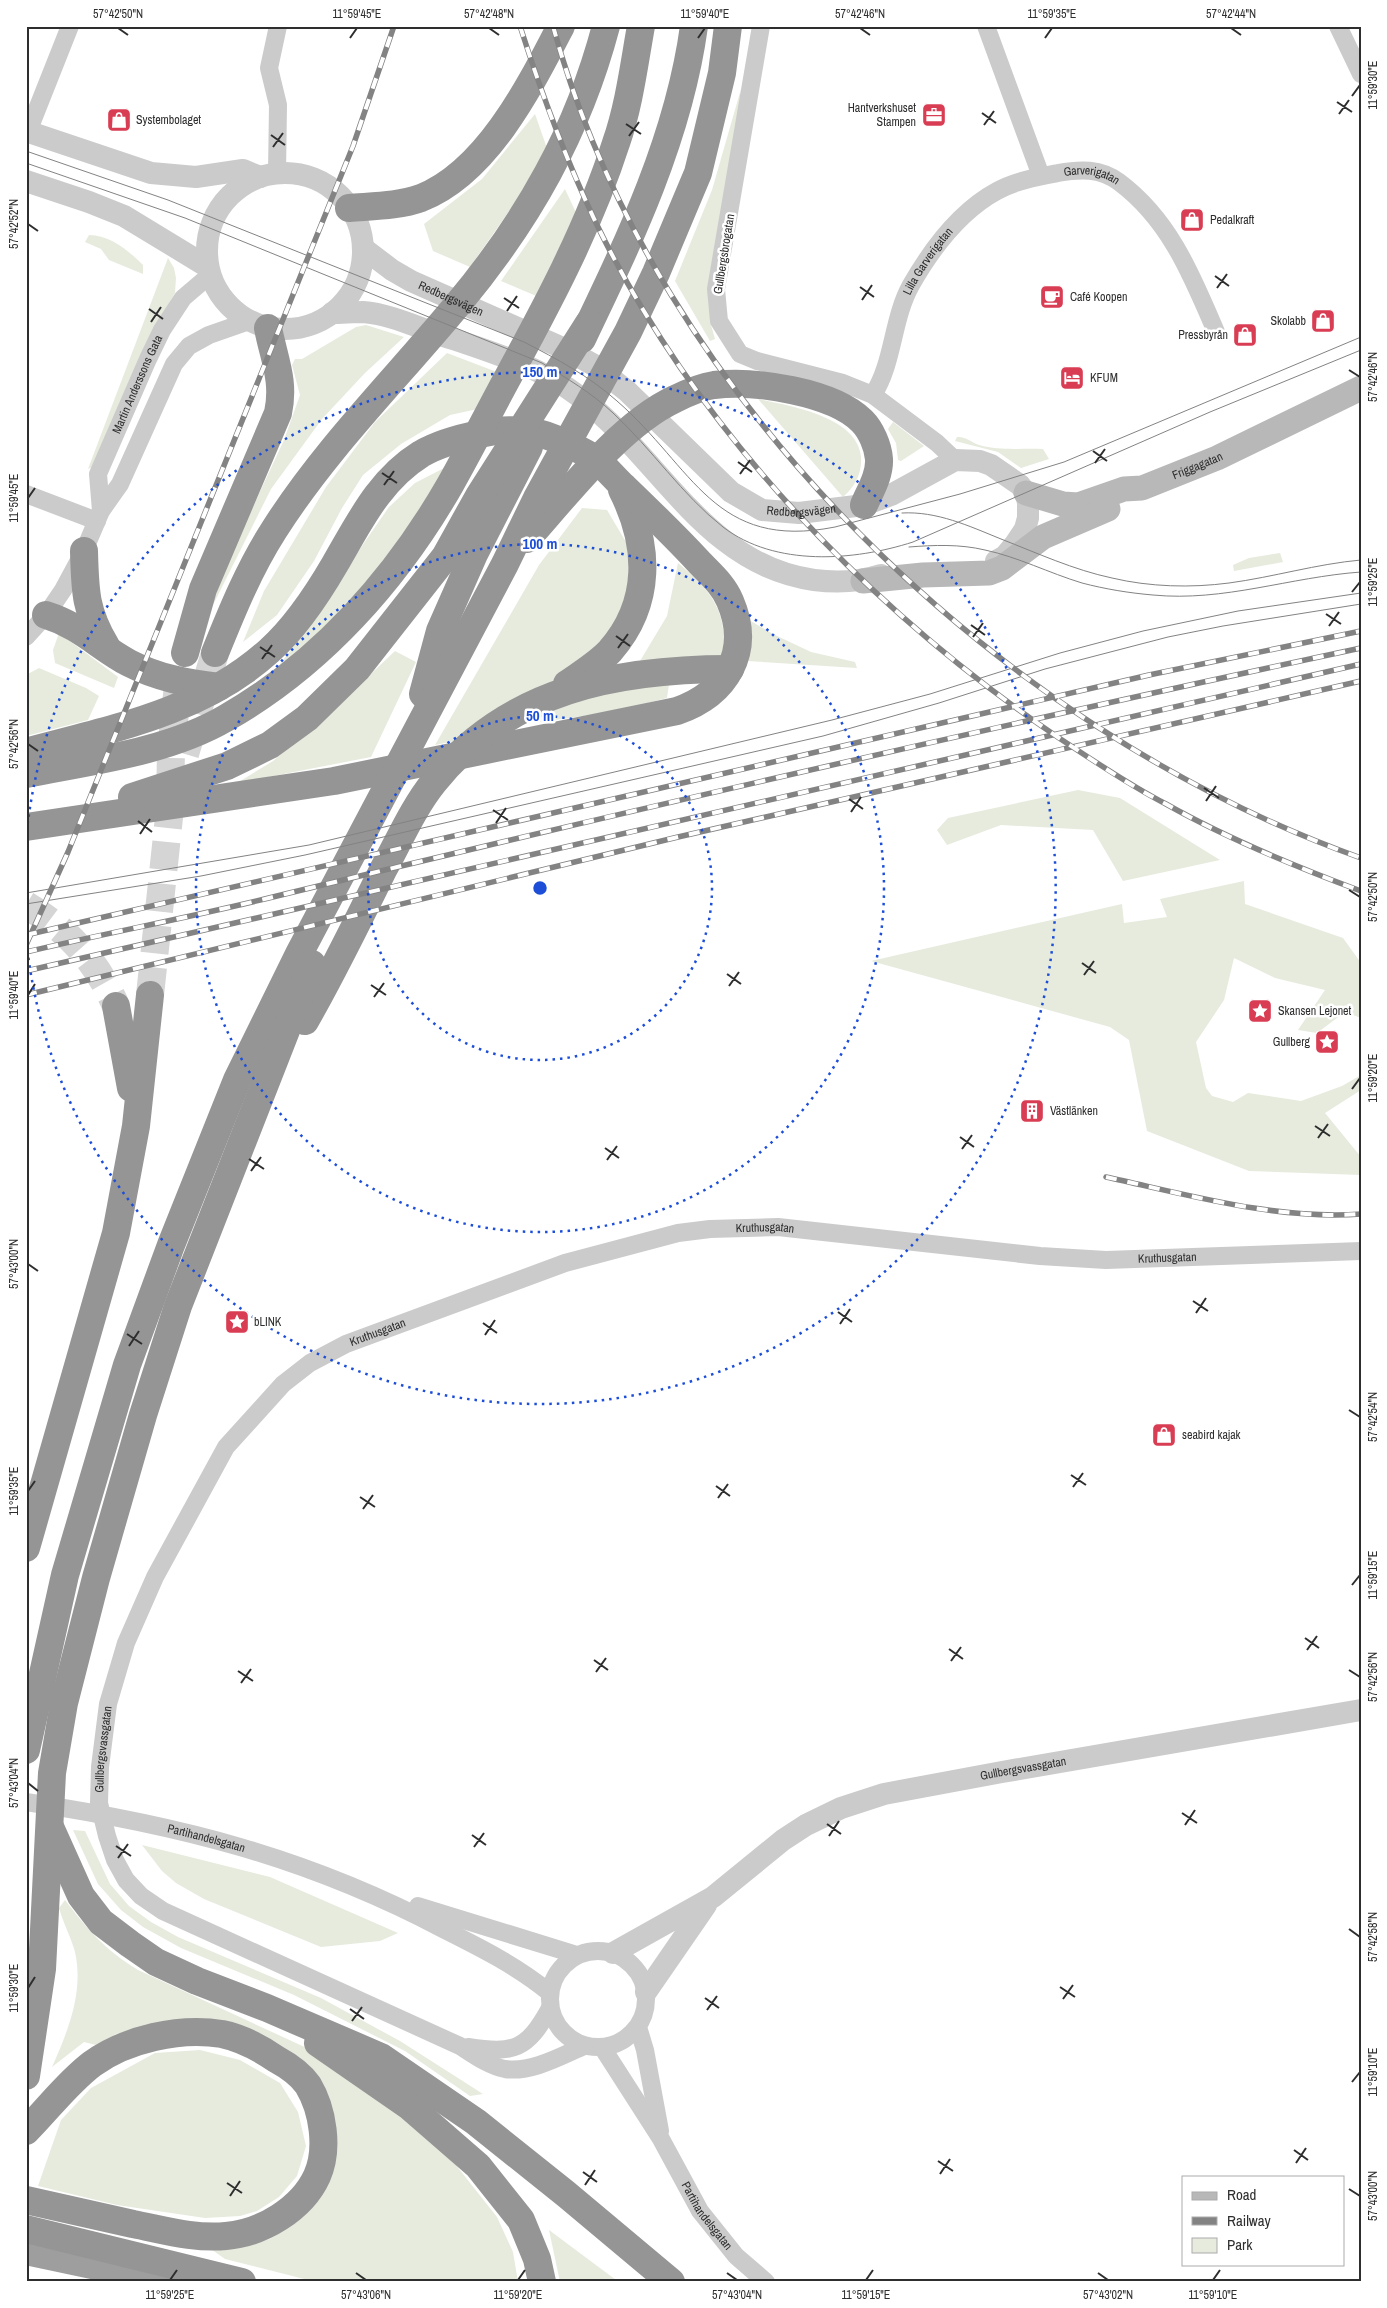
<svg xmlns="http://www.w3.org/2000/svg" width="1387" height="2308" viewBox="0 0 1387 2308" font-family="'Archivo Narrow',sans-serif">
<rect width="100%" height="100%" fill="#fff"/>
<g fill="#e6ebdd">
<polygon points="741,89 727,203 711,308 711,325 715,339 710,341 675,281 712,190"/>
<polygon points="535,114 549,154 470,267 433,251 424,224 482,179"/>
<polygon points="565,189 578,217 541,298 501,281"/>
<path d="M89,235C110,235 129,251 143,265V274L109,260L101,249L85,242Z"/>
<polygon points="168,258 174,268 176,278 175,293 145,345 103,445 92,467 88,469"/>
<polygon points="366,325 404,337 365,373 322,419 271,489 209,613 231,554 284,440 300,395 292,365 295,359 302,359 356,327"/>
<polygon points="447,353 502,374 482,408 450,415 401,444 363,475 342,508 314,561 277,615 243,642 264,591 326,487 375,422"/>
<path d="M758,399C790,406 858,417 861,457C862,474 855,486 843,497Z"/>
<polygon points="893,422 924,446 901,461 898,460 896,443 888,429"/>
<path d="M957,437C965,436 971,442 979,445C1001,451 1020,448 1043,449L1049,459L1021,468L998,452L955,441Z"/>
<polygon points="450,465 405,539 291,665 277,668 323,608 357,553 389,507 415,483"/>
<polygon points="582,508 607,510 626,542 630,560 631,579 612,634 558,678 472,729 460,740 435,745 539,565"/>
<polygon points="1280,553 1283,562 1234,571 1233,565 1249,558"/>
<path d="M678,563C712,591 728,612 723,657L640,661L667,616Z"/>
<polygon points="749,620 773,634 811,652 855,662 857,668 747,661 752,635"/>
<polygon points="59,633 118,677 114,688 55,663 53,650"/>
<polygon points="395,651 416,662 371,757 237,783 273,761 336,707"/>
<polygon points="39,668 86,688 99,696 88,720 26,736 26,675"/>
<polygon points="669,684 667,698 612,712 533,723 562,706 617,690"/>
<polygon points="1078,790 1120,798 1220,860 1123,881 1093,830 1001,825 947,845 937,830 948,818"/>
<polygon points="1244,881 1245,904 1343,938 1361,963 1361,1018 1345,1012 1317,1033 1298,1030 1325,990 1275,978 1234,958 1224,1000 1196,1042 1206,1088 1212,1096 1233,1102 1248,1093 1301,1101 1342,1086 1361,1075 1361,1090 1325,1113 1361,1157 1361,1175 1249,1171 1147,1131 1129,1040 1110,1027 871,961 1122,904 1124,923 1167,917 1160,899"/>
<polygon points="73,1830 85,1831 110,1884 129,1906 151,1922 178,1937 321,1998 400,2041 483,2094 470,2096 405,2051 294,1995 181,1948 143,1927 121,1910 98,1884"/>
<polygon points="142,1845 270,1877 398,1933 380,1941 321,1947 204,1899 176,1883 162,1871"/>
<path d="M65,1900C89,1931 104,1949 138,1970L324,2056L444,2150L497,2217L513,2252L518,2282H316L225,2259L208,2247L238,2248L270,2239L297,2221L319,2194L321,2083L300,2058L262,2036L146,2027L116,2034L96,2045L84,2042L52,2067C68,2031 84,1992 75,1952C71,1937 63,1923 59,1908Z"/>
<polygon points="200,2050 240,2060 280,2083 298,2112 306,2146 297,2176 279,2197 257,2211 240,2216 205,2218 117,2205 38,2186 61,2120 91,2088 155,2053"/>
<polygon points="549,2230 616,2280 618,2282 560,2282"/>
</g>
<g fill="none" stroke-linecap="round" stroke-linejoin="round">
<g stroke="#d5d5d5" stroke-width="28" stroke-dasharray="28 14" stroke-linecap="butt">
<polyline points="185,754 215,653"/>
<path d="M26,905C69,931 96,960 116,1006"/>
<polyline points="150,995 170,808 171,749 178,686"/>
</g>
<g stroke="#cbcbcb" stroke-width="18">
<polyline points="761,26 716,289 719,321 740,354 757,361 843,383 873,395 937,443 955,460"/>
<polyline points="986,26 1041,176"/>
<polyline points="1338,26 1361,74"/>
<polyline points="28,132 70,26"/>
<polyline points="277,173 278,105 269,68 278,26"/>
<path id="s1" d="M873,395C894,362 892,319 911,285C931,250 960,211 997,191C1015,181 1037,177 1058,173C1080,169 1100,168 1119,182C1170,220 1192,276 1216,332"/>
<polyline points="26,494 97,521"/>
<path id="s2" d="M101,511L98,474L148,359L162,330L183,298L210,275"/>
<polyline points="26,637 46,615 63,590 84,551 101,511 120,484 174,364 189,346 209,335 249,321"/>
<path id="s3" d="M26,1802C179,1825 306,1857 443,1929C481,1948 517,1966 550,1993"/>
<polyline points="418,1906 577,1955"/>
<circle cx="598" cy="1999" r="48"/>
<polyline points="638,2027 645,2050 660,2131"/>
<path id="s4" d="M584,2046C561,2056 531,2073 505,2069C489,2066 474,2055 460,2046L163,1911L141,1896L126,1880L115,1860L107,1836L99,1803L100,1767L108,1704L126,1643L155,1577L226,1447L283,1384L310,1363L346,1344L565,1263L678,1233L710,1229L778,1227L1040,1256L1106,1260L1361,1251"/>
<path d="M468,2047C514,2054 527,2050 550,2008"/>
<path id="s5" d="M602,2047L661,2139L700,2211L736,2256L766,2282"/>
</g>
<g stroke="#cbcbcb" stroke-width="22">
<polyline points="26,131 151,173 196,177 243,170 260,177"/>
<circle cx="285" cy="251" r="78"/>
<polyline points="26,181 89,202 124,216 208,267"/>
<path id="s6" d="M363,248L392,270L411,281L565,349L594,365L627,391L731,492L762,510L799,513L864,505L891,495L955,460L980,461L991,465L1020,485L1026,493L1028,503V518L1025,529L1015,544L1005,556L996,561"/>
<path d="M332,313C342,313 353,312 363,312C388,314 412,325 435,333C485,350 538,365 580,397C660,457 705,565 814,580C837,583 859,582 881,575"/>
<path id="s7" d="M613,1953L713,1897L783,1840L806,1825L841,1808L884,1794L1002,1772L1361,1710"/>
<polyline points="646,1992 706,1905"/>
</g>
<g stroke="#b8b8b8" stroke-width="25">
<path id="s8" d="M1026,493L1063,504L1078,505L1124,489L1142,488L1217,458L1361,388"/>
<polyline points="863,581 923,575 989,573 1002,568 1043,537 1108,509"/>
</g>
<polyline stroke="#9e9e9e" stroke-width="28" points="26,2251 172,2282"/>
<g stroke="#959595" stroke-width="28">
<path d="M349,208C373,206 399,206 421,198C487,172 530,86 561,26"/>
<path d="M582,339C630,239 679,137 694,26"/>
<path d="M527,539C567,494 621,424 675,399C687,393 701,387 714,385C755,380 833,392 862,421C871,430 878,446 879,459C880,475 870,491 864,505"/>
<path d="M84,551C85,590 85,611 106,646"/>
<path d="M46,615C81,626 99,647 129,663C158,678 187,683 219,687"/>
<path d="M185,653L203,589L278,413C285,381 274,359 268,328"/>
<path d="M215,653C232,611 249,569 274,530C326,448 396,379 458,304C528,220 578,132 606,26"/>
<path d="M567,684C581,674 598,664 610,651C652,603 650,545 622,490"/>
<polyline points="423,694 440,631 474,554 529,447"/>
<path d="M26,752C111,729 202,712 269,651C296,627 317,595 335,564C359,523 379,480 421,454C438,444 460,438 480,434C504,428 533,429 556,439C568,444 583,451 594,458C605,466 614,478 624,487C649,511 674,535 698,561C709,573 723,584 730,601C752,652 726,694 677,711L334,781L26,827"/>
<path d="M26,774C91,761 168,752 226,718C321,664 396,579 450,485C468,453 485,420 502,388C545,309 588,230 616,143C629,106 634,65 641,26"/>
<polyline points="132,797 227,766 270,745 307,718 357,669 445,557 479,496 589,323"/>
<polyline points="116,1006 131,1088"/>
<path d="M305,1021C333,972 358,921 383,870C399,841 413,808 434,782C508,689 618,669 730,669"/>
<polyline points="26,1548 116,1233 136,1126 150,995"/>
<polyline points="26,1750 65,1575 127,1365 171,1245 237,1080 300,952 505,564 537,498 628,332 656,273 698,173 722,73 728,26"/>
<polyline points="50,1827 81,1896 101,1922 130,1944 156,1962 197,1981 267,2008 381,2057 476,2122 566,2194 671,2282"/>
<polyline points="318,2043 409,2106 478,2166 521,2220 537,2259 542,2282"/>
<polyline points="26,2076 42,1969 52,1773 64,1703 96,1578 143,1415 178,1306 312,964"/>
<path d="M26,2131C48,2109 67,2083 92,2064C126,2039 180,2027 222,2034C241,2038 260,2048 276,2059C287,2065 301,2075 308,2085C323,2110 329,2149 317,2176C302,2209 262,2233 226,2236C194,2239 164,2230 133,2224C97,2216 62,2208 26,2200"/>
<polyline points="26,2229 242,2282"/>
</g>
<g stroke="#838383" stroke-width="1">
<path d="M26,151L168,200L524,342C557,359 589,376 617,401C694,468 714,551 835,527L960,494L1064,462L1361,337"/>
<path d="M26,163L185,218L542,363C566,378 592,393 613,413C652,449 682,495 723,527C775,567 854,561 913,542L1210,412L1361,350"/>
<path d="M902,513C937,511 969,526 1001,539C1037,553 1074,570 1112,578C1150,587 1191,588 1229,583C1274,577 1316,564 1361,560"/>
<path d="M909,547C934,545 960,544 985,550C1018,557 1049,573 1082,583C1105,589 1129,593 1153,595C1224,602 1290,577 1361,572"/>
<polyline points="26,893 309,845 832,720 930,694 1060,653 1143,631 1238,611 1361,593"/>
<polyline points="26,904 201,876 305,855 823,736 939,703 1045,669 1168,637 1223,626 1361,604"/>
</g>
<defs>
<g id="rail">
<path d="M520,26C542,95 566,160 597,225C697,431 871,611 1059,738C1094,761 1129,785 1166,804C1228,839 1294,866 1361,891"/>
<path d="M553,26C655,400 1001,730 1361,858"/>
<polyline points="26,935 1149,675 1361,631"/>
<polyline points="26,945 68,852 353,146 394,26"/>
<path d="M26,952C111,932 197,916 281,895C640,808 1000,725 1361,648"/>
<polyline points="26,971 1361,664"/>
<polyline points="26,995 678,837 1361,681"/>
<path d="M1106,1177C1189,1195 1276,1220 1361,1214"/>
</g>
</defs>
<use href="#rail" stroke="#838383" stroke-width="5.5"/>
<use href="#rail" stroke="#fff" stroke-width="4" stroke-dasharray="11" stroke-linecap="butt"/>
</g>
<path fill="none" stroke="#2e2e2e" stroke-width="2" d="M118,28L128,35M489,28L499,35M860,28L870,35M1231,28L1241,35M350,38L357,28M698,38L705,28M1045,38L1052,28M1352,96L1360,85M1337,102L1352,112M982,113L996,123M1339,114L1349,100M626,124L641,134M984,125L994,111M271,135L285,145M629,136L639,122M273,147L283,133M28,224L38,231M1215,276L1229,286M860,287L874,297M1217,288L1227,274M504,298L519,308M862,300L872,285M149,309L163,319M507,311L517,296M151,322L161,307M1349,370L1360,377M1093,451L1107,461M738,462L752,472M1095,463L1105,449M382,473L397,483M740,474L750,460M384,485L394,471M28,498L35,488M1352,592L1360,582M1326,614L1341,624M971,625L985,635M1329,626L1339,612M616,636L630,646M973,637L983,623M260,647L275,657M618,648L628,634M262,659L272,645M28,744L38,751M1204,788L1219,798M849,799L863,809M1206,801L1216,786M493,810L508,820M851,812L861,797M138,821L152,832M496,823L506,808M140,834L150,819M1349,890L1360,897M1082,963L1096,973M727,974L741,984M1084,975L1094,961M371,985L386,995M729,986L739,972M28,995L35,984M374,997L384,983M1352,1089L1360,1078M1315,1126L1330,1136M960,1137L974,1147M1318,1138L1328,1124M605,1148L619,1158M962,1149L972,1135M249,1159L264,1169M607,1160L617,1146M251,1171L261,1157M28,1264L38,1271M1193,1301L1208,1311M838,1312L852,1322M1196,1313L1206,1298M483,1323L497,1333M840,1324L850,1309M127,1334L142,1344M485,1335L495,1320M129,1346L139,1331M1349,1410L1360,1417M1071,1475L1086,1485M716,1486L730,1496M1073,1487L1083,1473M28,1491L35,1481M360,1497L375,1507M718,1498L728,1484M363,1509L373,1495M1352,1585L1360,1575M1305,1638L1319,1648M949,1649L963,1659M1307,1650L1317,1636M594,1660L608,1670M951,1661L961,1647M1349,1670L1360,1677M238,1671L253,1681M596,1672L606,1658M241,1683L251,1669M28,1783L38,1791M1182,1813L1197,1823M827,1824L841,1834M1185,1825L1195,1810M472,1835L486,1845M829,1836L839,1821M116,1846L131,1856M474,1847L484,1833M118,1858L128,1844M1349,1929L1360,1937M1060,1987L1075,1997M28,1988L35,1977M705,1998L719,2008M1063,1999L1073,1985M350,2009L364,2019M707,2010L717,1996M352,2021L362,2007M1352,2082L1360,2072M1294,2150L1308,2160M938,2161L953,2171M1296,2163L1306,2148M583,2172L597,2182M940,2174L950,2159M227,2183L242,2193M585,2185L595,2170M1349,2189L1360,2196M230,2196L240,2181M356,2273L366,2280M727,2273L737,2280M1098,2273L1108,2280M170,2280L177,2270M518,2280L525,2270M866,2280L873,2270M1213,2280L1220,2270"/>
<g fill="none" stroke="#1d4ed8" stroke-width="2.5" stroke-dasharray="2.5 5">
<circle cx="540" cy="888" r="172"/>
<circle cx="540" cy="888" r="344"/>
<path d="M26 839A516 516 0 1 1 26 937"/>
</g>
<defs>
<symbol id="office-square" viewBox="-11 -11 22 22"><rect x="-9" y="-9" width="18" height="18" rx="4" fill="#d93d54" stroke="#fff"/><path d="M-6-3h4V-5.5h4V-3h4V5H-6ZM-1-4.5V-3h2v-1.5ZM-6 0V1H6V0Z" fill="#fff"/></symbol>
<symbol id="shop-square" viewBox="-11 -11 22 22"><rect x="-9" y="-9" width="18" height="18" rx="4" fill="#d93d54" stroke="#fff"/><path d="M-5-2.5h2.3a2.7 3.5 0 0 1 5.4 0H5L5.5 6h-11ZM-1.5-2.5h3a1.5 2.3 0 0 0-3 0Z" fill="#fff"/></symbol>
<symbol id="cafe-square" viewBox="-11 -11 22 22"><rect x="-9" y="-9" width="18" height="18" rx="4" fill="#d93d54" stroke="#fff"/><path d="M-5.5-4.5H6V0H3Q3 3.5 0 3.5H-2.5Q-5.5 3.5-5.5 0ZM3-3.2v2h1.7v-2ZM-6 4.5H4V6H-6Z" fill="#fff"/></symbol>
<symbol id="hotel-square" viewBox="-11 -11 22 22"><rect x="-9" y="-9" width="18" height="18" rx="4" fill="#d93d54" stroke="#fff"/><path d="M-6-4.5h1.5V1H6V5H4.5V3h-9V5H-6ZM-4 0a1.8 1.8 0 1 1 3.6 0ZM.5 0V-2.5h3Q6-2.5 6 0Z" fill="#fff"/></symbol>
<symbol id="sight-square" viewBox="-11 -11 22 22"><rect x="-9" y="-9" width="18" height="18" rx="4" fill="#d93d54" stroke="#fff"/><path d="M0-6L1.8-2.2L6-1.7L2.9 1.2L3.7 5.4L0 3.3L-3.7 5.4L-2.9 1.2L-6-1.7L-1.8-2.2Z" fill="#fff"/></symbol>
<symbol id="building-square" viewBox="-11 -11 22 22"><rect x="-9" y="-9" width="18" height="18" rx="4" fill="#d93d54" stroke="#fff"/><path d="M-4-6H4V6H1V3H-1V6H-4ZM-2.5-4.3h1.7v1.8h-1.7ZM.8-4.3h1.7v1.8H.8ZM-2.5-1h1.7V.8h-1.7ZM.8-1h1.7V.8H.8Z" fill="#fff"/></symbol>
</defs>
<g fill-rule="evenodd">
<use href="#office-square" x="920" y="101" width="28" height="28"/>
<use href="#shop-square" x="105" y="106" width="28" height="28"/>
<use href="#shop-square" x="1178" y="206" width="28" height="28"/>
<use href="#cafe-square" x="1038" y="283" width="28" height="28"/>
<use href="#shop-square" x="1309" y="307" width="28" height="28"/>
<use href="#shop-square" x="1231" y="321" width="28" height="28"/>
<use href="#hotel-square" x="1058" y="364" width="28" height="28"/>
<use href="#sight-square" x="1246" y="997" width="28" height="28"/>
<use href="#sight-square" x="1313" y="1028" width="28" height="28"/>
<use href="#building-square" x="1018" y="1097" width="28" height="28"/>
<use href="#sight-square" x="223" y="1308" width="28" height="28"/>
<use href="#shop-square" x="1150" y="1421" width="28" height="28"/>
</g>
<g text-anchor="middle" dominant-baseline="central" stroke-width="5" stroke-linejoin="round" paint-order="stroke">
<g font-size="12" fill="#2e2e2e" stroke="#fff" text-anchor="start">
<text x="916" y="108" text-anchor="end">Hantverkshuset<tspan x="916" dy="14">Stampen</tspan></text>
<text x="136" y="120">Systembolaget</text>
<text x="1210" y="220">Pedalkraft</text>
<text x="1070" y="297">Café Koopen</text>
<text x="1306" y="321" text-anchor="end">Skolabb</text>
<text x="1228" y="335" text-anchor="end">Pressbyrån</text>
<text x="1090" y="378">KFUM</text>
<text x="1278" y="1011">Skansen Lejonet</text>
<text x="1310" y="1042" text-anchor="end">Gullberg</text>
<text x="1050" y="1111">Västlänken</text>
<text x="254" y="1322">bLINK</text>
<text x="1182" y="1435">seabird kajak</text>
</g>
<g font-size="12" fill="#2e2e2e" stroke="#fff">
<text stroke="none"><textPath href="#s1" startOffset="344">Garverigatan</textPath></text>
<text transform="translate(724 254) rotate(-81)">Gullbergsbrogatan</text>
<text stroke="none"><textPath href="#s1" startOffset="146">Lilla Garverigatan</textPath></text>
<text stroke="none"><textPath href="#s6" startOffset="102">Redbergsvägen</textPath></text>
<text stroke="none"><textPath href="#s2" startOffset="135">Martin Anderssons Gata</textPath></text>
<text stroke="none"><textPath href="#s8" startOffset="180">Friggagatan</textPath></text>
<text stroke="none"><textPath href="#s6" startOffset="522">Redbergsvägen</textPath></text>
<text stroke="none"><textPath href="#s4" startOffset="1572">Kruthusgatan</textPath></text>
<text stroke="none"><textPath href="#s4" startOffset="1976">Kruthusgatan</textPath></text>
<text stroke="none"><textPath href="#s4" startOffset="1168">Kruthusgatan</textPath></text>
<text stroke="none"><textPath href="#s4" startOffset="645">Gullbergsvassgatan</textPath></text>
<text stroke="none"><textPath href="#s7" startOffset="458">Gullbergsvassgatan</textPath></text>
<text stroke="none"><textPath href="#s3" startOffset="184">Partihandelsgatan</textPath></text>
<text stroke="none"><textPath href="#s5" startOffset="199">Partihandelsgatan</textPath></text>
</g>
</g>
<circle cx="540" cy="888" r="8" fill="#1d4ed8" stroke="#fff" stroke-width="2.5"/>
<g font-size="15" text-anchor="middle" font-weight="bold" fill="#1d4ed8" stroke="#fff" stroke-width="5" stroke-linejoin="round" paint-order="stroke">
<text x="540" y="377">150 m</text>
<text x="540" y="549">100 m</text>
<text x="540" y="721">50 m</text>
</g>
<rect width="1387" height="2308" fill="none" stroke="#ffffff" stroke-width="55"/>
<rect x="1182" y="2176" width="162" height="90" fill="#ffffff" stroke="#ababab"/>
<rect x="1192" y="2192" width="25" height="8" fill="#b8b8b8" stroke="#ababab"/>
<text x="1227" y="2200" font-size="15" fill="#2e2e2e">Road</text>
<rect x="1192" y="2217" width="25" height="8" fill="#838383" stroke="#ababab"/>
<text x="1227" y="2226" font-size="15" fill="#2e2e2e">Railway</text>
<rect x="1192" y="2238" width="25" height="15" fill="#e6ebdd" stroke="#ababab"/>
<text x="1227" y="2250" font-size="15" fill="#2e2e2e">Park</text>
<rect x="28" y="28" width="1332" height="2252" fill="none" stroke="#2e2e2e" stroke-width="2"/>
<g font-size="12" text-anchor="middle" fill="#2e2e2e">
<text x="118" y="18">57°42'50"N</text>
<text x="357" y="18">11°59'45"E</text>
<text x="489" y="18">57°42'48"N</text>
<text x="705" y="18">11°59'40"E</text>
<text x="860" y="18">57°42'46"N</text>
<text x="1052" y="18">11°59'35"E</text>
<text x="1231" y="18">57°42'44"N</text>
<text transform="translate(1373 85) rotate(-90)" y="4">11°59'30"E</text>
<text transform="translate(14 224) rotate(-90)" y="4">57°42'52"N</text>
<text transform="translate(1373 377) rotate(-90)" y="4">57°42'46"N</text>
<text transform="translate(14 498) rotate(-90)" y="4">11°59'45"E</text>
<text transform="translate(1373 582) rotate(-90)" y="4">11°59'25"E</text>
<text transform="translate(14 744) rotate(-90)" y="4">57°42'56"N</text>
<text transform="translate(1373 897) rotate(-90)" y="4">57°42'50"N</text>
<text transform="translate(14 995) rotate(-90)" y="4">11°59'40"E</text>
<text transform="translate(1373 1078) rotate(-90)" y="4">11°59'20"E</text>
<text transform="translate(14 1264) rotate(-90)" y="4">57°43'00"N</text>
<text transform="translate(1373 1417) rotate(-90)" y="4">57°42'54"N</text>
<text transform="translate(14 1491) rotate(-90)" y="4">11°59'35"E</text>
<text transform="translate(1373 1575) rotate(-90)" y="4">11°59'15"E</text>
<text transform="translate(1373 1677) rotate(-90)" y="4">57°42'56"N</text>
<text transform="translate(14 1783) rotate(-90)" y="4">57°43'04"N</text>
<text transform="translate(1373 1937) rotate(-90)" y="4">57°42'58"N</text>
<text transform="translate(14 1988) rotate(-90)" y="4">11°59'30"E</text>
<text transform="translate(1373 2072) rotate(-90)" y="4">11°59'10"E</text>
<text transform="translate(1373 2196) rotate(-90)" y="4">57°43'00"N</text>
<text x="170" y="2299">11°59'25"E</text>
<text x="366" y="2299">57°43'06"N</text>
<text x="518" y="2299">11°59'20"E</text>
<text x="737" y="2299">57°43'04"N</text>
<text x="866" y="2299">11°59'15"E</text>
<text x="1108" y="2299">57°43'02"N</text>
<text x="1213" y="2299">11°59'10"E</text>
</g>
</svg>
